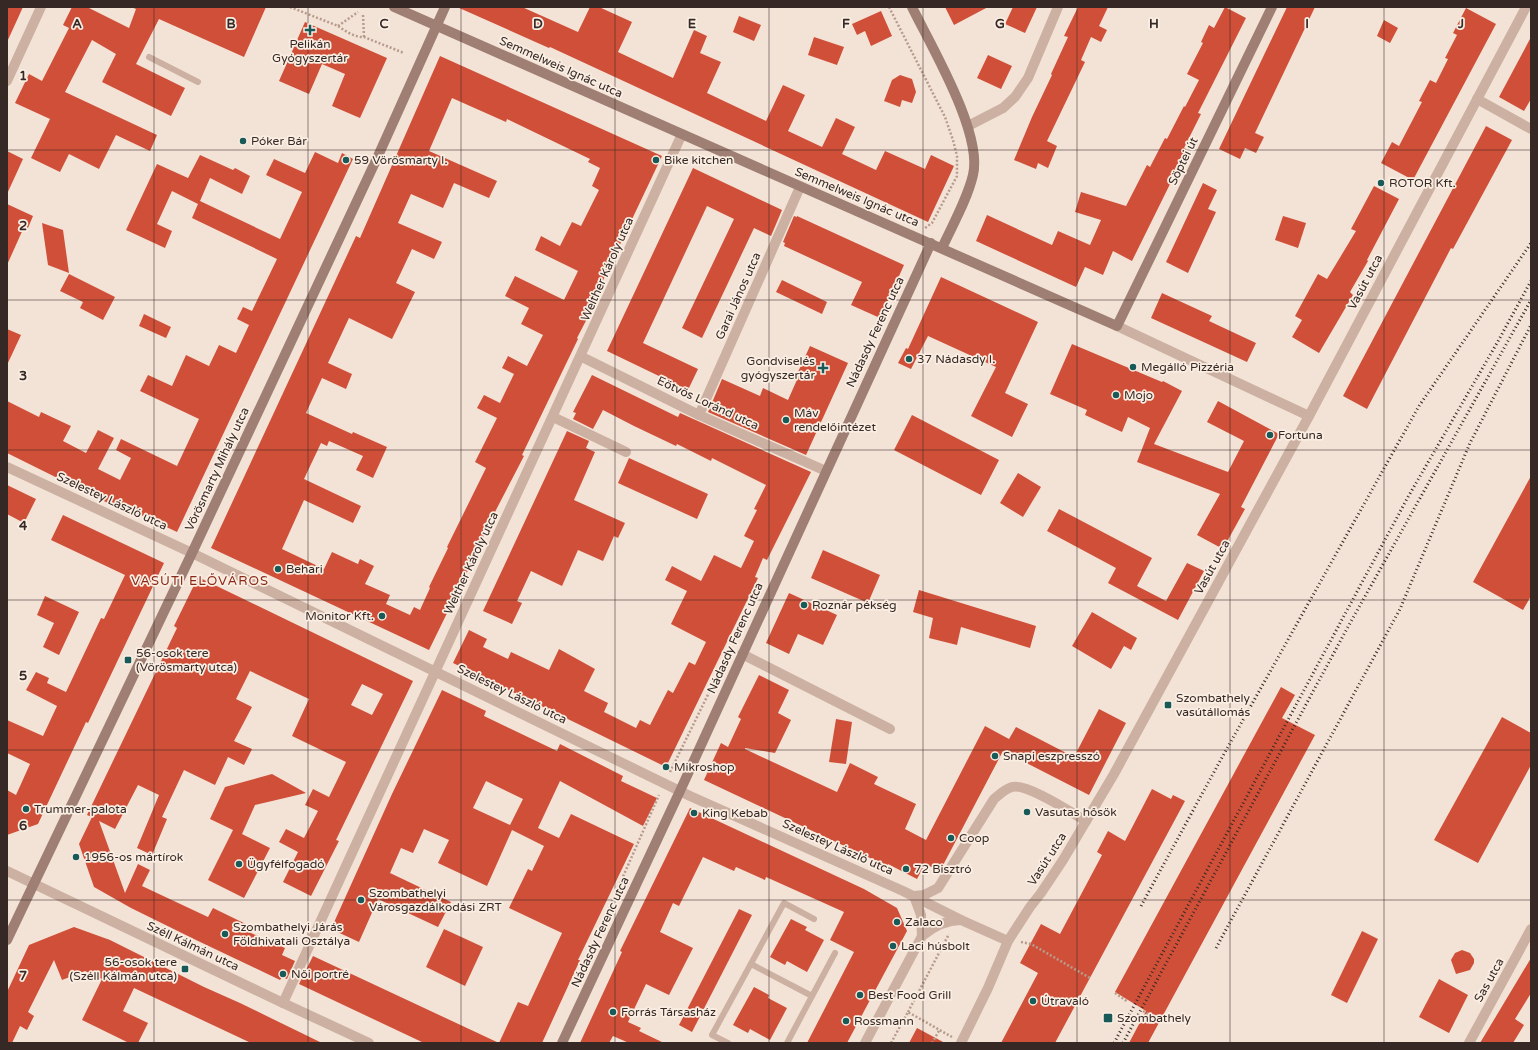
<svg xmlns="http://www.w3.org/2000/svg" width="1538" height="1050" viewBox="0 0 1538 1050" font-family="'Varela Round',sans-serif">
<rect width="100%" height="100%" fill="#f3e3d7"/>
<g fill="#d04f38" fill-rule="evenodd">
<polygon points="7,7 23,7 7,42"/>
<polygon points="72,7 87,7 129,28 136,9 131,7 266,7 244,57 159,19 136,64 185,88 171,116 102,82 116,54 92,40 65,92 157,135 150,151 116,135 99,169 69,154 60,172 31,158 50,119 15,103 29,74 42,81 69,28 63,25"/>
<polygon points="457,7 522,7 578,32 590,7 599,7 632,22 618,52 673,78 694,30 707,36 700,53 721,62 707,93 766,121 783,85 805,95 788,131 822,147 836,118 855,127 842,154 876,170 885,151 925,169 931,155 954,166 928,222 550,47 549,48"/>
<polygon points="945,7 988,7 954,25"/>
<polygon points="1013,7 1037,7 1025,33 1005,24"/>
<polygon points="1078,7 1108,7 1099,26 1107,30 1101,42 1091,37 1081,60 1085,62 1047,141 1057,146 1048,168 1038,163 1036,169 1014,160 1032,117 1052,75 1051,74 1068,37 1064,36"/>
<polygon points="1225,7 1246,18 1198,113 1201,114 1184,148 1186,149 1171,177 1173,178 1132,261 1113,251 1103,275 1085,267 1076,287 976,241 987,215 1052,245 1058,231 1090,245 1101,220 1075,212 1081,192 1126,206 1147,165 1150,167 1165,138 1167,139 1184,106 1185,107 1199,80 1187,74 1203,43 1201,42 1209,25 1214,28"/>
<polygon points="1287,7 1315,7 1255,133 1264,137 1256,153 1245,148 1240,159 1219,149"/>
<polygon points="1466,8 1496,24 1413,180 1381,163 1392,142 1399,146 1422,102 1419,101 1430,80 1436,83 1448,59 1445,58 1457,35 1453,33"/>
<polygon points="881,11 892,36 871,46 865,31 857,35 852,24"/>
<polygon points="739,16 761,25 754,41 733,32"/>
<polygon points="1384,20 1398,28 1390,43 1377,36"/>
<polygon points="305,22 387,58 360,118 332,106 345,74 322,64 309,94 279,81"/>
<polygon points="814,37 844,47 837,65 808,55"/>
<polygon points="1531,37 1531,99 1524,111 1499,97"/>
<polygon points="988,55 1012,66 1001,89 977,78"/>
<path d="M440,56L662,156L588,312L590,313L577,338L578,339L522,455L524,456L497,508L471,562H472L429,650L211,548L356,236L360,238ZM452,98L506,122L507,119L590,159L588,162L600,168L592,186L599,190L581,226L572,222L560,246L541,236L535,250L578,271L564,300L515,276L505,296L529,308L521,324L543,335L527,366L508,356L502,368L514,374L500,403L484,395L477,408L497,418L475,462L486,468L447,547L448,548L429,587L430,588L420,610L414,607L410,615L386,604L390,595L365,584L374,566L360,559L358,564L332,552L324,569L282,549L304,500L353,523L361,506L304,479L321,443L327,446L329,441L363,456L356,470L373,478L387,447L353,432L352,434L306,413L322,378L346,389L352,374L328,363L349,318L392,339L415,292L396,283L412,249L434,259L442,242L398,223L411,194L443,208L454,183L489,198L497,181L429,151Z"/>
<polygon points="900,75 912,79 916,92 912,103 902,100 900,107 884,101 892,80"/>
<polygon points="1486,126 1512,140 1453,249 1451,248 1367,409 1343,396"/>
<polygon points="7,151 23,159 7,194"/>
<polygon points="315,152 338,163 342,153 353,159 177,532 124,507 122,510 7,453 7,401 39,417 41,412 71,426 63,441 86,453 98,430 114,438 98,469 120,480 131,458 116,450 121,439 177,466 199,419 140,391 148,375 172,386 186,355 209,366 219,345 236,353 249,325 237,319 243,307 252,311 277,259 192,218 198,204 172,191 157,224 172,231 165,248 126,230 157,164 188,178 200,155 233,170 235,168 250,176 242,194 210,178 200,201 280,239 302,192 266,175 274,159 305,173"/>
<polygon points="693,168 782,210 771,236 754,228 702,338 682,328 734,219 707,206 643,343 698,369 688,390 607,351"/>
<polygon points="1203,183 1217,190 1208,209 1216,212 1188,273 1166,262"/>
<polygon points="1374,186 1399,199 1367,260 1368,261 1350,292 1353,295 1319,353 1292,337 1302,320 1295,316 1318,274 1327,279 1356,231 1351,229"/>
<polygon points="7,204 33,216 28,228 24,227 7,265"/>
<polygon points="794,216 797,217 797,216 904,265 880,318 851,305 862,282 784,246 785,243 783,242"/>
<polygon points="1283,216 1306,223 1298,248 1275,240"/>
<polygon points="42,223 63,230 69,273 48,265"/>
<polygon points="69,274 115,297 103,320 80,308 83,302 60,291"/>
<polygon points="941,277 1038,322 1005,393 1028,404 1012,437 971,416 996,367 928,336 911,369 898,363 906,348 908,349"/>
<polygon points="782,280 827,302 822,314 776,292"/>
<polygon points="1162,293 1212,316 1209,321 1256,343 1247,362 1151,318"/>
<polygon points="144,314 171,327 166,338 139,326"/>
<polygon points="7,329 21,335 7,365"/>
<polygon points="1072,344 1162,382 1163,381 1182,391 1154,444 1228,472 1244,441 1207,422 1218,401 1279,434 1241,507 1245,509 1223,549 1197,535 1220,494 1137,462 1150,428 1128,417 1122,432 1085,415 1087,410 1050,394"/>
<polygon points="810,346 848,363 806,455 708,412 722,379 760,396 763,388 788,400 800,373 798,372"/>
<polygon points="592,375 678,417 680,413 811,472 767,560 763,558 755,577 758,578 666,767 453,663 469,630 487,639 483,647 508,659 511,652 549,670 559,649 595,669 584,691 608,703 604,712 636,728 640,720 650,725 668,690 673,693 689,662 695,665 706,642 671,624 687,591 665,580 672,566 701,581 714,555 741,568 754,541 744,536 757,510 754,509 766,485 712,458 711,461 677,444 676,446 634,426 603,410 593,429 573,419 576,413 573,412"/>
<polygon points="912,415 999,460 981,495 894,450"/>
<polygon points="567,431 589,441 586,448 595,452 574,500 625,523 618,538 614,536 603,561 578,550 562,586 531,571 517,601 522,603 512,624 483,611"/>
<polygon points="629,458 708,494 697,519 618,483"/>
<polygon points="1018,473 1041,487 1023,517 1000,503"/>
<polygon points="1531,476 1531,596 1523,610 1473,582"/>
<polygon points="7,485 36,499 24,523 7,514"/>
<polygon points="1059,509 1152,558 1137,586 1166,601 1187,563 1204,571 1178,620 1108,583 1116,568 1047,531"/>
<polygon points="63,515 164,563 88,723 86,722 38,824 7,835 7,790 16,795 30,764 7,753 7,720 43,736 57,706 26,690 36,672 49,678 47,683 66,692 101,618 104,619 125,575 51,540"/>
<polygon points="823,550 880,575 868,603 811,578"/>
<path d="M198,577L413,681L336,840L339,841L311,896L283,882L298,852L279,842L286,829L304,838L318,811L305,805L313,789L329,797L346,762L292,736L309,699L250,671L236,699L252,707L234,741L252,749L244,765L228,757L215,785L184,770L162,817L167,819L152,855L137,848L159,795L138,785L115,829L99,821L125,893L138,864L150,870L142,886L208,917L213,908L254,928L251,933L285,948L282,955L295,961L287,979L282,977L280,980L196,940L131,908L94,887L79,844L92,817L87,815L177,628L174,626ZM362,684L383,694L372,715L351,705Z"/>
<polygon points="919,590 1036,626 1030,648 961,627 957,645 929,638 933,618 913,612"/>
<polygon points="789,593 837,615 823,645 798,634 789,654 766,643"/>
<polygon points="45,596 79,612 59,655 43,647 54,623 37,615"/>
<polygon points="1092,612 1137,638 1131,650 1124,646 1111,669 1072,646"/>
<polygon points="759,675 789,690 778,713 791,720 775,753 745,748 745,749 837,792 850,763 878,777 874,784 916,804 905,829 926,840 985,726 1009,739 1016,727 1074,757 1099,709 1126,723 1089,795 1003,751 940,871 925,864 917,879 888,864 887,866 704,780 721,743 728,747 741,719 738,717"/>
<polygon points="1281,687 1295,695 1282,718 1315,735 1148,1043 1129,1043 1146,1011 1115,992"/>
<path d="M442,690L486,711L484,716L557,751L560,744L623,776L621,781L657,798L643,826L560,781L538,828L559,838L571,814L634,844L578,960H580L542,1043H424L299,984L313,956L499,1043L518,1002L528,1006L562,933L509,908L528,869L532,871L544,846L512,830L487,886L438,863L449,840L424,829L413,853L401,848L390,873L451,902L438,927L378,899L359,942L331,929L392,794ZM486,781L523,799L510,825L473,808Z"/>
<polygon points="1502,717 1531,733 1531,765 1478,863 1434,840"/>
<polygon points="836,719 852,722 846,764 829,762"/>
<polygon points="272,774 306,793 255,805 242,834 270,848 244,898 208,880 233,830 210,819 225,787"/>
<polygon points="1152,789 1171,799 1173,795 1185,801 1055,1043 1001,1043 1038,973 1020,963 1041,924 1060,934 1102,855 1097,852 1108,831 1125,841"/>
<polygon points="690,808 864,889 897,908 907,931 847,1043 807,1043 854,952 830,940 844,912 766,877 765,880 736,867 734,871 703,857 679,906 673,903 660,932 693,948 669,995 646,984 628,1022 641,1028 639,1031 664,1043 629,1043 613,1036 609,1043 580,1043 622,952 620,951"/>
<polygon points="739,909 752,915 692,1032 679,1025"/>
<polygon points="791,919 807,927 805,930 824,940 807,972 787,961 785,965 770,957"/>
<polygon points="74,927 110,940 204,987 240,1003 322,1043 251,1043 134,988 123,1011 148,1023 138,1043 129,1043 82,1020 102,979 85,971 62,980 54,960 28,1012 34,1016 27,1030 20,1026 12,1043 7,1043 7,992 29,945"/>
<polygon points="444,929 483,947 465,986 426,967"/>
<polygon points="1362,931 1378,939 1347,1003 1331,995"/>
<polygon points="1462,950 1470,953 1474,959 1474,963 1470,970 1456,974 1451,960 1455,953"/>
<polygon points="1531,958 1531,993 1515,1019 1524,1025 1513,1043 1480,1043"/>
<polygon points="1439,979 1468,995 1449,1033 1419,1017"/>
<polygon points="754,987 769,995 768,998 787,1008 770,1040 750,1029 748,1033 733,1025"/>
<polygon points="917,1028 945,1043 909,1043"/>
</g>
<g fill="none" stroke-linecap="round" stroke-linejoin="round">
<g stroke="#b79b8c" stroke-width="2.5" stroke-dasharray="2 2" stroke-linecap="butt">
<path d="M290,7L338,26C345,31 356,38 364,37L404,53"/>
<polyline points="889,7 945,117 953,140 957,156 957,176 932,223 925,228"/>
<polyline points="363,15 364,37"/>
<polyline points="338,26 358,12"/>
<polyline points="670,772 725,660"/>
<polyline points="607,913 659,795"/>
<polyline points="1021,942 1031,944 1090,978"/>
<polyline points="1115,993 1128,1002"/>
<polyline points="1143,1011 1160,1021"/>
<polyline points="908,1012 949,934"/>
<polyline points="891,1043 908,1012 952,1037"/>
<polyline points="932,1043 940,1029"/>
</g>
<g stroke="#ccb1a2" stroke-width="6">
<polyline points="149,57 198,82"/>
<polyline points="751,964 812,996"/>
<polyline points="728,1043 712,1035 784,903 814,919"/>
<polyline points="787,1043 835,953"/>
</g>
<g stroke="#ccb1a2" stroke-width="10">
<polyline points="7,81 41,7"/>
<polyline points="1477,99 1531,129"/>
<polyline points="968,126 1003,108 1015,97 1028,78 1058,7"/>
<polyline points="1117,326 1309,416"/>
<polyline points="582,357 699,415 826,471"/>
<polyline points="699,415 800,187"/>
<polyline points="553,417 626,452"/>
<polyline points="7,467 192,553 690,796 903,891 961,920 1008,941"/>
<polyline points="742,654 890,729"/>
<polyline points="7,871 283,1003 369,1043"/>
<path d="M914,896L924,895L938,888L994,799C1000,794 1005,789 1012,787C1027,783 1072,813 1086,821"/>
<polyline points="914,896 921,915 922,936"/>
<path d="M283,1003C415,713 551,424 682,134"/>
<path d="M865,1043L922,936C934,926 946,920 961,920"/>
<polyline points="961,1043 988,988 1008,941 1030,907 1041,893 1063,860 1114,774 1309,416 1526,7"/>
<polyline points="1469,1043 1531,929"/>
</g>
<g stroke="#9f7f73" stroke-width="10">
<polyline points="394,7 1117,326 1272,7"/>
<path d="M912,7C931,46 983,133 973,175C967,200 953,224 942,248"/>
<polyline points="7,940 192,553 378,156 445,7"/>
<polyline points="562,1043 680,791 931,243"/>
</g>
<g stroke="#362925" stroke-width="3" stroke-dasharray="1 3" stroke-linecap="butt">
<polyline points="1141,906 1220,761 1419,406 1531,243"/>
<polyline points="1216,948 1400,609 1470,443 1531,325"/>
<polyline points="1114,1043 1408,497 1497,343 1531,281"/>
<polyline points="1123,1043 1349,625 1531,300"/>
</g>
</g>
<path fill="none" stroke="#362925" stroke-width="1" stroke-opacity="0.55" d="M154,7V1043M308,7V1043M461,7V1043M615,7V1043M769,7V1043M923,7V1043M1077,7V1043M1230,7V1043M1384,7V1043M7,150H1531M7,300H1531M7,450H1531M7,600H1531M7,750H1531M7,900H1531"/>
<g fill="#175a58" stroke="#faeee3" stroke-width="1.5">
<path d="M308 24h4v4h4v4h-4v4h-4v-4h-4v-4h4z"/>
<circle cx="243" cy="141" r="4"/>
<circle cx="346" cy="160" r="4"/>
<circle cx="656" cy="160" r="4"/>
<circle cx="1381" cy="183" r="4"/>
<circle cx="909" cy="359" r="4"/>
<circle cx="1133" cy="367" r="4"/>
<path d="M821 362h4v4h4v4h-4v4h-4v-4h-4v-4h4z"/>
<circle cx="1116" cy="395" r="4"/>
<circle cx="786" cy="420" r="4"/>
<circle cx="1270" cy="435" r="4"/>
<circle cx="278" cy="569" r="4"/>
<circle cx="804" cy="605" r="4"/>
<circle cx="382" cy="616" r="4"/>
<rect x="124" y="656" width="8" height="8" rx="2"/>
<rect x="1164" y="701" width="8" height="8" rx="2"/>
<circle cx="995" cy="756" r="4"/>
<circle cx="666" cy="767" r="4"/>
<circle cx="26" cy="809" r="4"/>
<circle cx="1027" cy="812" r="4"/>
<circle cx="694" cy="813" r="4"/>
<circle cx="951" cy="838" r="4"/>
<circle cx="76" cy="857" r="4"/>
<circle cx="239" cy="864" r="4"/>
<circle cx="906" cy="869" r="4"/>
<circle cx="361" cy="900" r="4"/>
<circle cx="897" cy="922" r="4"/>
<circle cx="225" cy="934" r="4"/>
<circle cx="893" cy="946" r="4"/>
<rect x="181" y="965" width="8" height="8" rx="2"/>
<circle cx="283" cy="974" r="4"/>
<circle cx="860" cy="995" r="4"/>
<circle cx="1033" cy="1001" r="4"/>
<circle cx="613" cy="1012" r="4"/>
<rect x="1103" y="1013" width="10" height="10" rx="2"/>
<circle cx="846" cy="1021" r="4"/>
</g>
<g text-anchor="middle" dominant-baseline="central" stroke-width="3.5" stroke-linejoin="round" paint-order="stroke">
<g font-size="12" fill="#362925" stroke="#faeee3" text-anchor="start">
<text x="310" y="44" text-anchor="middle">Pelikán<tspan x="310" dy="14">Gyógyszertár</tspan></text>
<text x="251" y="141">Póker Bár</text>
<text x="354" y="160">59 Vörösmarty I.</text>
<text x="664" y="160">Bike kitchen</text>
<text x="1389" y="183">ROTOR Kft.</text>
<text x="917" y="359">37 Nádasdy I.</text>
<text x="815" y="361" text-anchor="end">Gondviselés<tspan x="815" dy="14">gyógyszertár</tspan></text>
<text x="1141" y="367">Megálló Pizzéria</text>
<text x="1124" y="395">Mojo</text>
<text x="794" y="413">Máv<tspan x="794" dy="14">rendelőintézet</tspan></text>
<text x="1278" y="435">Fortuna</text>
<text x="286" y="569">Behari</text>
<text x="812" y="605">Roznár pékség</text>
<text x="374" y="616" text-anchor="end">Monitor Kft.</text>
<text x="136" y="653">56-osok tere<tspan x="136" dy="14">(Vörösmarty utca)</tspan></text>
<text x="1176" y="698">Szombathely<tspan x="1176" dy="14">vasútállomás</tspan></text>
<text x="1003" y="756">Snapi eszpresszó</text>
<text x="674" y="767">Mikroshop</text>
<text x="34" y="809">Trummer-palota</text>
<text x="1035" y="812">Vasutas hősök</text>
<text x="702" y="813">King Kebab</text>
<text x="959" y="838">Coop</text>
<text x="84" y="857">1956-os mártírok</text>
<text x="247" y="864">Ügyfélfogadó</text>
<text x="914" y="869">72 Bisztró</text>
<text x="369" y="893">Szombathelyi<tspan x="369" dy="14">Városgazdálkodási ZRT</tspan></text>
<text x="905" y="922">Zalaco</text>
<text x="233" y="927">Szombathelyi Járás<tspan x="233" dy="14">Földhivatali Osztálya</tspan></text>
<text x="901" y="946">Laci húsbolt</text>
<text x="177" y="962" text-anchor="end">56-osok tere<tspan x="177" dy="14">(Széll Kálmán utca)</tspan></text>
<text x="291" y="974">Női portré</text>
<text x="868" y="995">Best Food Grill</text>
<text x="1041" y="1001">Útravaló</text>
<text x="621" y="1012">Forrás Társasház</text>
<text x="1117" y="1018">Szombathely</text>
<text x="854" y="1021">Rossmann</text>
</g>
<g font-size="12" fill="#362925" stroke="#faeee3">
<text transform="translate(561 67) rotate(24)">Semmelweis Ignác utca</text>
<text transform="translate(1183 161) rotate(-64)">Söptei út</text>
<text transform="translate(857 197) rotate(23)">Semmelweis Ignác utca</text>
<text transform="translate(607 269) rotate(-66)">Welther Károly utca</text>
<text transform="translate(1365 282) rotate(-62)">Vasút utca</text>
<text transform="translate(738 296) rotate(-66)">Garai János utca</text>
<text transform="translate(875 332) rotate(-65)">Nádasdy Ferenc utca</text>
<text transform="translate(708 403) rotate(25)">Eötvös Loránd utca</text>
<text transform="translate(217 469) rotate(-65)">Vörösmarty Mihály utca</text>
<text transform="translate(112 501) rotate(25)">Szelestey László utca</text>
<text transform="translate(471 563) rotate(-65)">Welther Károly utca</text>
<text transform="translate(1212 567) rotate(-61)">Vasút utca</text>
<text transform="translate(735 638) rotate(-66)">Nádasdy Ferenc utca</text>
<text transform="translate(512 694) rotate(26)">Szelestey László utca</text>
<text transform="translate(838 847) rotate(24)">Szelestey László utca</text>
<text transform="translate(1047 859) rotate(-57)">Vasút utca</text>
<text transform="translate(600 932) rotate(-65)">Nádasdy Ferenc utca</text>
<text transform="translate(193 946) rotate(25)">Széll Kálmán utca</text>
<text transform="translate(1489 980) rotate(-61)">Sas utca</text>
</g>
<g font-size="13" letter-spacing="1" fill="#8b2918" stroke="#faeee3">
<text x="200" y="581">VASÚTI ELŐVÁROS</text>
</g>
</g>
<g font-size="13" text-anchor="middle" font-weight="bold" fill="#362925" stroke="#faeee3" stroke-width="3.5" stroke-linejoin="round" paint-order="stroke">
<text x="77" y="28">A</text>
<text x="231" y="28">B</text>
<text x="384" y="28">C</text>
<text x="538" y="28">D</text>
<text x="692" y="28">E</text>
<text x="846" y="28">F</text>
<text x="1000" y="28">G</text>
<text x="1154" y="28">H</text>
<text x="1307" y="28">I</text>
<text x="1461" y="28">J</text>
<text x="23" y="80">1</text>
<text x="23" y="230">2</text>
<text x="23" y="380">3</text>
<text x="23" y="530">4</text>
<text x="23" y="680">5</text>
<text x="23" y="830">6</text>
<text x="23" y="980">7</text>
</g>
<rect width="1538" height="1050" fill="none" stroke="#362925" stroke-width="16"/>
</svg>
